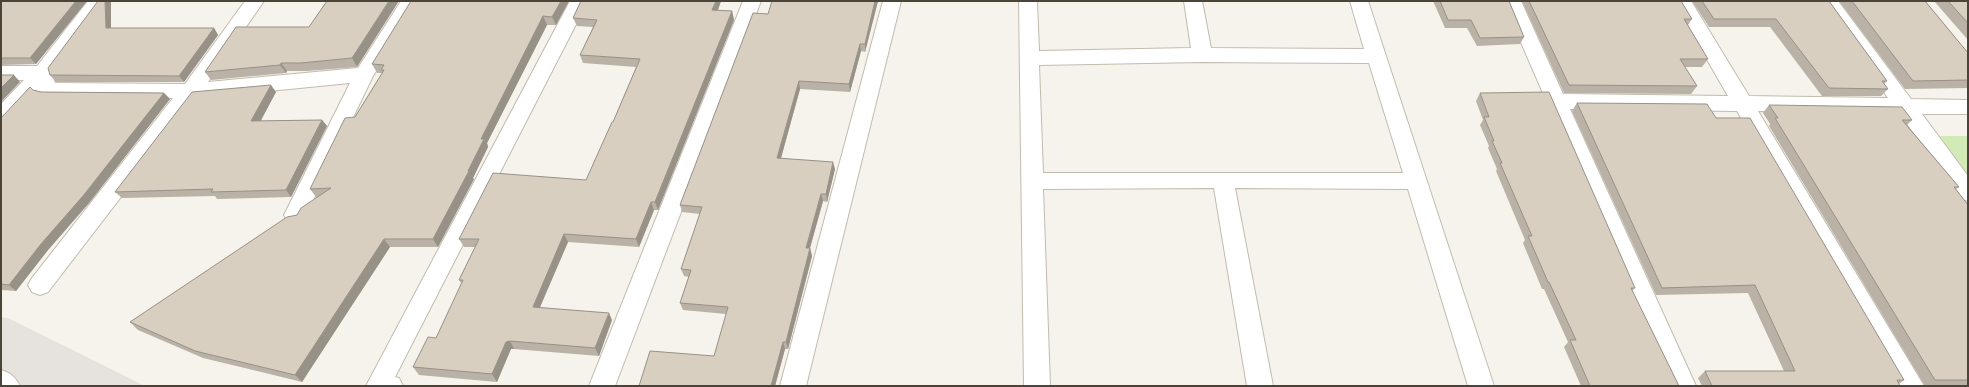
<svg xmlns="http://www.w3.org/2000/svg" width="1969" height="387" viewBox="0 0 1969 387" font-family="Commissioner,sans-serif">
<rect width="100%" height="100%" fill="#f6f3ec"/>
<polygon fill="#e6e2dd" points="1,317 8,318 145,386 1,386"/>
<polygon fill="#d2eab5" points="1933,136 1968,136 1968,180"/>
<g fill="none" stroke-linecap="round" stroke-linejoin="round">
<defs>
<g id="minor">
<polygon points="88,1 107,1 52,74 55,83 185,84 245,1 264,1 208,82 358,68 401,1 420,1 373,76 303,221 295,224 287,221 284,215 350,83 197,98 48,292 40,295 32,292 28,285 32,278 173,98 47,97 40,95 37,91 8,122 1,125 1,104 24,80 1,80 1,66 37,66"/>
<polygon points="570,1 588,1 395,377 399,378 403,386 366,386"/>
<polygon points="743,1 761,1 615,386 589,386"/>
<polygon points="883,1 901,1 806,386 780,386"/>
<path d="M1019,1H1037L1039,51L1191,48L1184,1H1202L1211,48L1364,49L1350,1H1368L1494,386H1468L1408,189L1235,188L1273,386H1247L1214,188L1043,189L1050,386H1024ZM1202,62L1369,63L1403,173H1043L1039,65Z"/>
<polygon points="1503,1 1521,1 1563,94 1728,96 1673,1 1691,1 1749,96 1888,98 1819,1 1838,1 1911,99 1968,100 1968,114 1922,114 1968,176 1968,201 1960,198 1899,113 1758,111 1924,386 1897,386 1737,111 1570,109 1696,386 1670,386"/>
<path d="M1,370C11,373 15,377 20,386H1Z"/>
</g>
</defs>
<use href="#minor" stroke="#c2bbae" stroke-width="2"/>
<use href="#minor" fill="#fff" fill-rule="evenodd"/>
</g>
<g fill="#bab2a6">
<polygon points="1,1 87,1 36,64 1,65"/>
<polygon points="327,1 357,67 307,71 287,71 286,73 211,80 205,72 309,27"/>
<polygon points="569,1 556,25 547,25 487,143 488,147 473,178 474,179 438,247 390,247 302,382 203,358 138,330 130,322 297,215 318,197 316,197 310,189 382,73 377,73 372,64"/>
<polygon points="581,1 721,1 718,10 732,11 734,20 658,210 654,210 639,247 568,242 540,307 612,320 599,356 514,349 511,349 497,382 419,375 413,367 436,338 462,284 459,280 475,247 464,247 459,239 586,180 613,122 636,67 583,63 580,55 593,27 577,26 573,18"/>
<polygon points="772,1 878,1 865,52 861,51 850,92 800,89 781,158 835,169 827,202 823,201 810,248 812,256 788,349 785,349 775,386 639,386 714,356 726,314 683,310 680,303 689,277 684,276 681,269 700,214 682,212 680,205 768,14"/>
<polygon points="1433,1 1509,1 1524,37 1520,44 1477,46 1467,28 1445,28"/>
<polygon points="1522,1 1681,1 1692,19 1688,25 1708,59 1702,67 1685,67 1697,86 1691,94 1564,93"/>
<polygon points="1692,1 1829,1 1887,81 1884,84 1888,89 1881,96 1822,96 1770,27 1709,27"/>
<polygon points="1839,1 1925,1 1968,53 1968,88 1905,89"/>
<polygon points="1934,1 1968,1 1968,40"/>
<polygon points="111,28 214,28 218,35 184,82 56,82 50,75"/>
<polygon points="34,90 41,92 164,93 170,99 89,203 48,250 16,291 1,290 1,117"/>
<polygon points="276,92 260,121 322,120 327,126 291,197 217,199 215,196 122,198 115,192"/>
<polygon points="1480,93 1635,288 1632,291 1679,386 1581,386 1564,347 1568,342 1544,289 1542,289 1523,243 1525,240 1496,171 1497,169 1488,148 1489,146 1480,125 1483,120 1476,101"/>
<polygon points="1577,103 1716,118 1904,380 1899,384 1900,386 1702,386 1698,378 1705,371 1784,371 1748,293 1656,295 1572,111"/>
<polygon points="1769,105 1912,120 1907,125 1959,187 1956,189 1968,205 1968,386 1925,386 1769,126 1770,124 1763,113"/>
</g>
<g fill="#979187">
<polygon points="76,1 87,1 36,64 30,58"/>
<polygon points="105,1 111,1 111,35 106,28"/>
<polygon points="389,1 399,1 357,67 352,58"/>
<polygon points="561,1 569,1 556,25 552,17"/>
<polygon points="716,1 721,1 715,18 712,10"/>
<polygon points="875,1 878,1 865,52 865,44"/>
<polygon points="732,11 734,20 658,210 655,202"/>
<polygon points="543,16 547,25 487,143 488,147 473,178 474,179 438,247 433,239 468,171 481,139"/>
<polygon points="214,28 218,35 184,82 179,76"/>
<polygon points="860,44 861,51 850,92 849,84"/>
<polygon points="281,63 287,71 286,73 280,65"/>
<polygon points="14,75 20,82 1,102 1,88"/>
<polygon points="799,81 800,89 779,165 777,158"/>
<polygon points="271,85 276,92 257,128 251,121"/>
<polygon points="164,93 170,99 89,203 48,250 16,291 9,285 41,244"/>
<polygon points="322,120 327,126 291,197 286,190"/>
<polygon points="833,162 835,169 827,202 826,194"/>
<polygon points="821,194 823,201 808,255 806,248"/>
<polygon points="651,202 654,210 639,247 636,239"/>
<polygon points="564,234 568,242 537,314 533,307"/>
<polygon points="384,239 390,247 302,382 295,375"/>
<polygon points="810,248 812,256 788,349 786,342"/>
<polygon points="609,313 612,320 599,356 595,348"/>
<polygon points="510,341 514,349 511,349 497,382 492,374 506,342"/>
<polygon points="783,342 785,349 775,386 771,386"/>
</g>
<g fill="#d8cfc1" stroke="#979187">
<polygon points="1,1 76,1 30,58 1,58"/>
<polygon points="98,1 105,1 106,28 214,28 179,76 50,75 48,68"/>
<polygon points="327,1 389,1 352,58 301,63 281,63 280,65 205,72 236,27 309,27"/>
<polygon points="411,1 561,1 552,17 543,16 481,139 484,139 468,171 469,171 433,239 384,239 295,375 195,351 130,322 287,217 297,215 301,208 331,188 310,189 345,118 355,117 384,70 381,70 384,65 372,64"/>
<polygon points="581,1 716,1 712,10 732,11 655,202 651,202 636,239 564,234 533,307 609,313 595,348 510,341 506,342 492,374 413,367 428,337 436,338 463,280 459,280 479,239 459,239 493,173 586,180 612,122 613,122 640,59 580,55 597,20 573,18"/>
<polygon points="772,1 875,1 865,44 860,44 849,84 799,81 777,158 833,162 826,194 821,194 806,248 810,248 786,342 783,342 771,386 639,386 650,351 714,356 728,307 680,303 691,270 681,269 702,207 680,205 753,13 768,14"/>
<polygon points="1440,1 1509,1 1524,37 1480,38 1471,20 1448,20"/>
<polygon points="1529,1 1681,1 1692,19 1684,19 1708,59 1680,59 1697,86 1569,85"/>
<polygon points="1702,1 1829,1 1887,81 1882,81 1888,89 1829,88 1776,19 1714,19"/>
<polygon points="1852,1 1925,1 1968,53 1968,80 1913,81"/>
<polygon points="1948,1 1968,1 1968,23"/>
<polygon points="1,75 14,75 1,88"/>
<polygon points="271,85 251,121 322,120 286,190 211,192 213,189 115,192 192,92"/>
<polygon points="30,87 33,90 41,92 164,93 83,196 41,244 9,285 1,284 1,117 2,117"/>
<polygon points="1549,92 1635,288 1631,288 1679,386 1590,386 1570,340 1576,340 1549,282 1548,282 1528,236 1532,236 1500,163 1502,163 1492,141 1494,141 1484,117 1489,117 1480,93"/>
<polygon points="1577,103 1707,104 1716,118 1750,118 1904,380 1897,380 1900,386 1712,386 1705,371 1795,371 1755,285 1662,288"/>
<polygon points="1769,105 1902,107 1912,120 1902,120 1959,187 1954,187 1968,205 1968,380 1935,380 1775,118 1778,118"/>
</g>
<rect width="1969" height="387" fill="none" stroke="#4b4439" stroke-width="4"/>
</svg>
